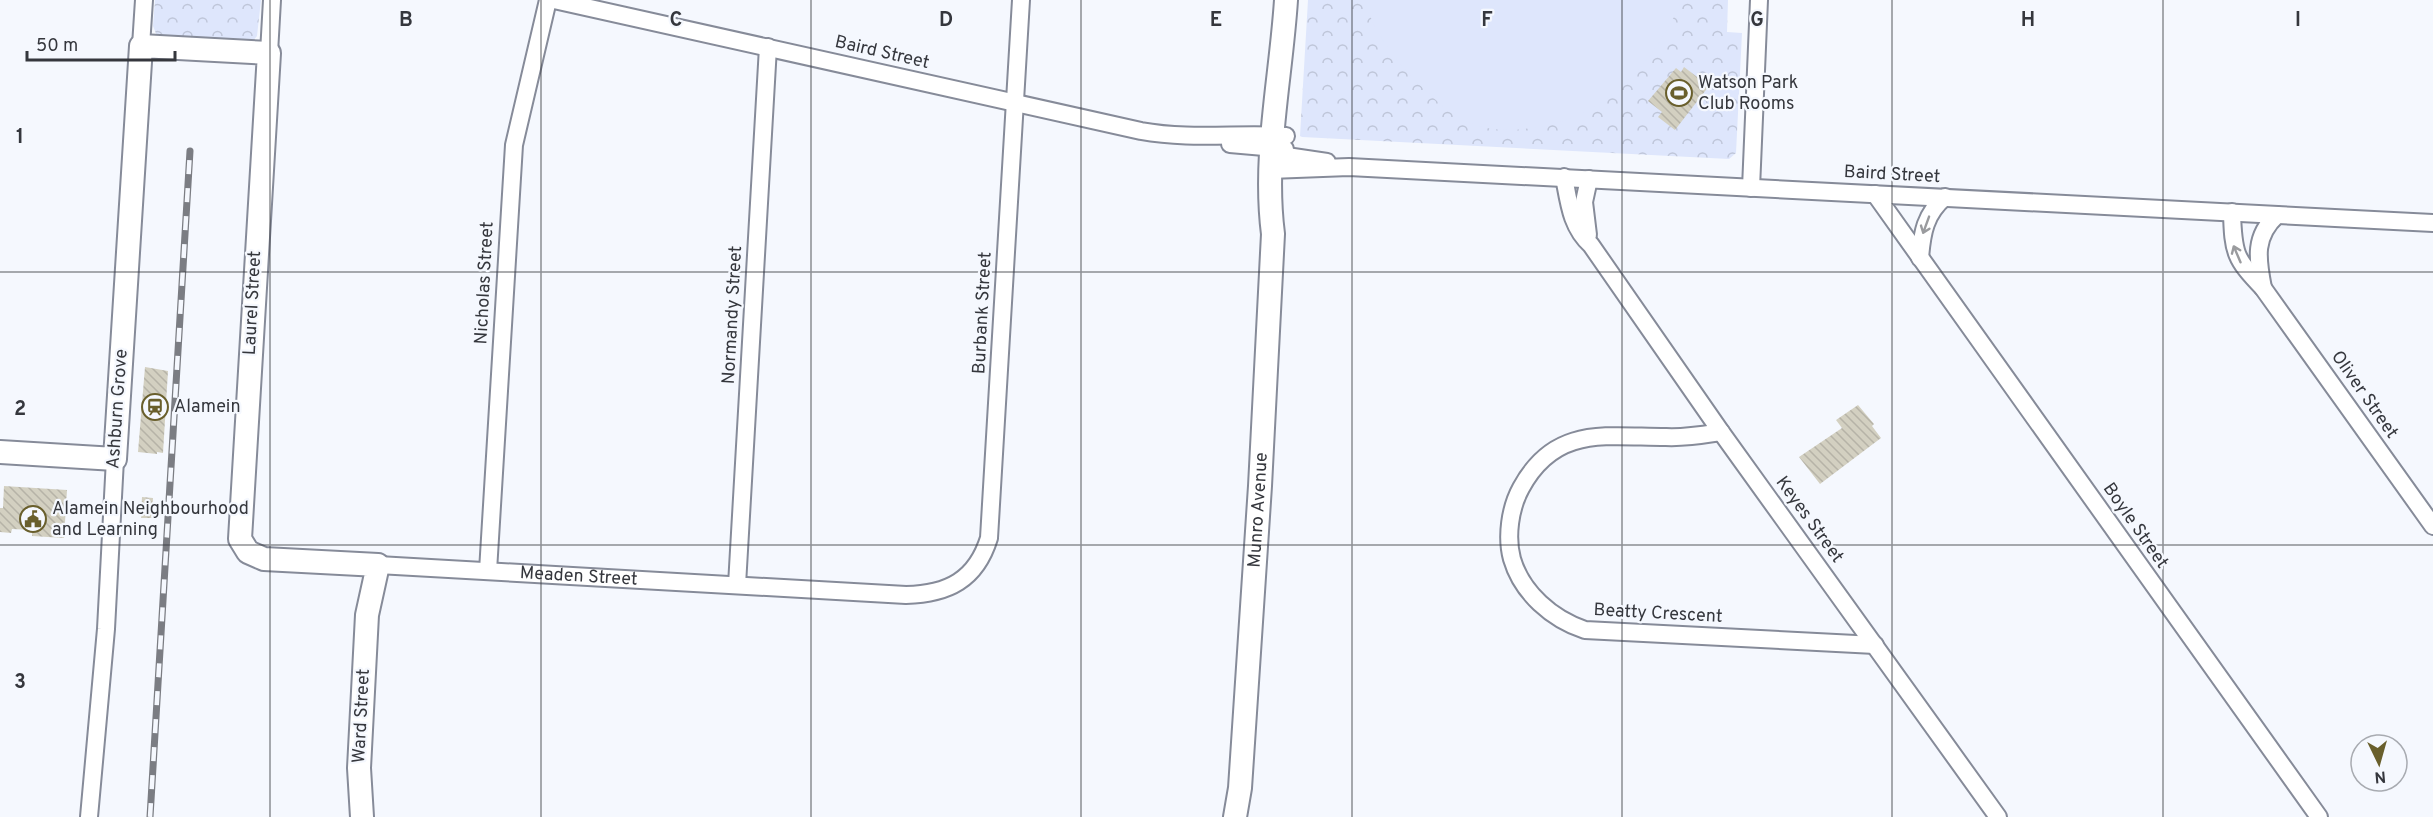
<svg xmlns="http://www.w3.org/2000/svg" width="2433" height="817" viewBox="0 0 2433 817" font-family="Overpass,sans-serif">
<defs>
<pattern id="park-crowns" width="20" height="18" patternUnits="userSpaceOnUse" patternTransform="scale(1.5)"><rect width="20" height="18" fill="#dee6fc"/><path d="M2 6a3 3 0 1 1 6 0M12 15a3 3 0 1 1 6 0" fill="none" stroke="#bfc6d9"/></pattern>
<pattern id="building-back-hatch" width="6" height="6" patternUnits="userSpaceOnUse" patternTransform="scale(1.5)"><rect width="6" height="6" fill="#d3d0c1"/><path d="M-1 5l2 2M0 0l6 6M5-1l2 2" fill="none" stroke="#b6b3a7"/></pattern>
</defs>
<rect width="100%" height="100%" fill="#f5f8fe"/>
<g fill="url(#park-crowns)">
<polygon points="155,0 261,0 257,36 251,43 157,36 153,26"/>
<polygon points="1308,0 1728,0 1727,32 1742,33 1736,153 1729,159 1302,137 1300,136"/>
</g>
<path fill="#dee6fc" d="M1365,0H1682C1654,63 1608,116 1538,127C1514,131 1492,132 1470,123C1451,115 1434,99 1419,84C1397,62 1372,31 1365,0Z"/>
<g fill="url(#building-back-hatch)">
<polygon points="1684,67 1709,86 1675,130 1658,117 1662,112 1648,101 1676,68 1681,72"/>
<polygon points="145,367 168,371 163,453 157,452 157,454 138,452"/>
<polygon points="1858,405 1874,424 1872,426 1881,438 1820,484 1799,457 1842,428 1836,420"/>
<polygon points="4,486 67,490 64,538 32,536 32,530 12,529 11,533 0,532 0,508 3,508"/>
<polygon points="142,497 153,498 152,518 141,518"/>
</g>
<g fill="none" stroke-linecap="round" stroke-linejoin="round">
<defs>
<g id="street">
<path d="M554,0L1141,131C1191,140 1236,133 1286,136"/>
<polyline points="141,46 144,0"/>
<polyline points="269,53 272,0"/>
<polyline points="1230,144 1285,149"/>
<polyline points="1273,154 1327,162"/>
<polyline points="1270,170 1349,167 2433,223"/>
<path d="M1564,177C1569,203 1571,227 1591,245L1721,432L1998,817"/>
<polyline points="1751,188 1759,0"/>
<polyline points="1875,194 2319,817"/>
<path d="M2232,212C2233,253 2235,259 2263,288L2433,526"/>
<polyline points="1588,235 1584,202 1589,179"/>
<path d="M1920,258C1922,233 1925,214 1945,197"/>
<path d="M2263,288C2257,258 2254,236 2277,215"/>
<path d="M1721,432C1702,435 1685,438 1666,437C1606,437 1555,425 1521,488C1510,508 1506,537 1512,559C1522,593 1552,619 1585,630L1875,645"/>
<path id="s1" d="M378,565L906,595C948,594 976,580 989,538L1021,0"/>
<polyline points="488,571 514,145 548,0"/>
<polyline points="737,585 768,47"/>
<polyline points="89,817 106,629 115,459"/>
</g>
<g id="secondary">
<polyline points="0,452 115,459 141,46 269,53 240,539 248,552 264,559 378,565 367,615 359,768 362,817"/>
<path id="s2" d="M1235,817L1240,788L1260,486L1273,234C1263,156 1281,78 1286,0"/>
</g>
</defs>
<use href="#street" stroke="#868b99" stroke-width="20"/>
<use href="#secondary" stroke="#868b99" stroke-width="26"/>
<use href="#street" stroke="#fff" stroke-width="16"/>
<use href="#secondary" stroke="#fff" stroke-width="22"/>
<defs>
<polyline id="rail" points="150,817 190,151"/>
</defs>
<use href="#rail" stroke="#7b7d83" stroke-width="7"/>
<use href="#rail" stroke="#f5f8fe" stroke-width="4.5" stroke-dasharray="14" stroke-linecap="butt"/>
</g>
<defs><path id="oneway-shaft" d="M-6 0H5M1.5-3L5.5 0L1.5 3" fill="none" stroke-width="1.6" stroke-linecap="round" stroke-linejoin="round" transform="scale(1.5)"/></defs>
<g stroke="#9a9b9e">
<use href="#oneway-shaft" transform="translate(1926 225) rotate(110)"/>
<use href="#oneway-shaft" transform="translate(2237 254) rotate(-113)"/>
</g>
<path fill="none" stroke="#35373d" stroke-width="1.5" stroke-opacity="0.55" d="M270,0V817M541,0V817M811,0V817M1081,0V817M1352,0V817M1622,0V817M1892,0V817M2163,0V817M0,272H2433M0,545H2433"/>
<defs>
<symbol id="stadium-ring" viewBox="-11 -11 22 22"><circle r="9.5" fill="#f5f8fe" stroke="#695f2c" stroke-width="1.5"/><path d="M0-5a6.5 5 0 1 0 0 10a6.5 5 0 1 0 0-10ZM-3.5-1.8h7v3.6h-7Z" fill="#695f2c"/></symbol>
<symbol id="station-ring" viewBox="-11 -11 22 22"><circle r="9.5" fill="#f5f8fe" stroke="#695f2c" stroke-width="1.5"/><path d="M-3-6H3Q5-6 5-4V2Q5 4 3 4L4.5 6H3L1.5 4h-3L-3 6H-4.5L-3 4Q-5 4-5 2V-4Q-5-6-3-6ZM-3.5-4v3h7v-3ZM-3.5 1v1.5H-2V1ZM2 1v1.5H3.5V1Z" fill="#695f2c"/></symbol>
<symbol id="civic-ring" viewBox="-11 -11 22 22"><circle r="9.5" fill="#f5f8fe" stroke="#695f2c" stroke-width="1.5"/><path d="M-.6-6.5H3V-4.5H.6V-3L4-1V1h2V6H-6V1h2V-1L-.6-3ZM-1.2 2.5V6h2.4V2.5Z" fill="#695f2c"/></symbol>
</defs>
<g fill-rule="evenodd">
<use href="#stadium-ring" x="1664" y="78" width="30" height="30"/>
<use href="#station-ring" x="140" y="392" width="30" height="30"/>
<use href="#civic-ring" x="18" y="504" width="30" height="30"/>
</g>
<g text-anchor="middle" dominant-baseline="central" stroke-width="4.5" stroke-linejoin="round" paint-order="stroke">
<g font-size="18" fill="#35373d" stroke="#f5f8fe">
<text transform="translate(882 53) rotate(13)">Baird Street</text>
<text transform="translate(1892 175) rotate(3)">Baird Street</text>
<text transform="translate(485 283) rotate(-87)">Nicholas Street</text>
<text transform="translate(253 303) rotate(-87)">Laurel Street</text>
<text transform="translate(983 313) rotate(-87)">Burbank Street</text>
<text transform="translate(733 315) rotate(-87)">Normandy Street</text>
<text transform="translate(2364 395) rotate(55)">Oliver Street</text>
<text transform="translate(118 409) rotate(-86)">Ashburn Grove</text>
<text stroke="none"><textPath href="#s2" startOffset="308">Munro Avenue</textPath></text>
<text transform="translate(1809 520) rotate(54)">Keyes Street</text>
<text transform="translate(2135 526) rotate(55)">Boyle Street</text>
<text stroke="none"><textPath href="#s1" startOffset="201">Meaden Street</textPath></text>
<text transform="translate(1658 614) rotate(3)">Beatty Crescent</text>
<text transform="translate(362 716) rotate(-87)">Ward Street</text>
</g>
<g font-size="18" fill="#35373d" stroke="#f5f8fe" text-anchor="start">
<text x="1698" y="83">Watson Park<tspan x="1698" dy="21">Club Rooms</tspan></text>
<text x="174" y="407">Alamein</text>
<text x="52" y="509">Alamein Neighbourhood<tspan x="52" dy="21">and Learning</tspan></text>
</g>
</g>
<g font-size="20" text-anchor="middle" font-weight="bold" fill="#35373d" stroke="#f5f8fe" stroke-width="4.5" stroke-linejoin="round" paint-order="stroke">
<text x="406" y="26">B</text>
<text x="676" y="26">C</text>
<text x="946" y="26">D</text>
<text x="1216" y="26">E</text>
<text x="1487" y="26">F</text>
<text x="1757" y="26">G</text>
<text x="2028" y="26">H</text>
<text x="2298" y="26">I</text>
<text x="20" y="143">1</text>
<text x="20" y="415">2</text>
<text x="20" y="688">3</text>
</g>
<g transform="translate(2379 763) rotate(175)"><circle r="28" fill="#f5f8fe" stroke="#a8abb1" stroke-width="1.5"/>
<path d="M0-4.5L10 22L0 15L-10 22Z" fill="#695f2c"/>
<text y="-9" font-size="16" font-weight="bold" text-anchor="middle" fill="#35373d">N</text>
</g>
<path d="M27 51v9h148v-9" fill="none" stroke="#35373d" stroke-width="3"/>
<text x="36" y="51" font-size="18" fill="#35373d" stroke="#f5f8fe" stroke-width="4.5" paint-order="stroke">50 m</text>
</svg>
